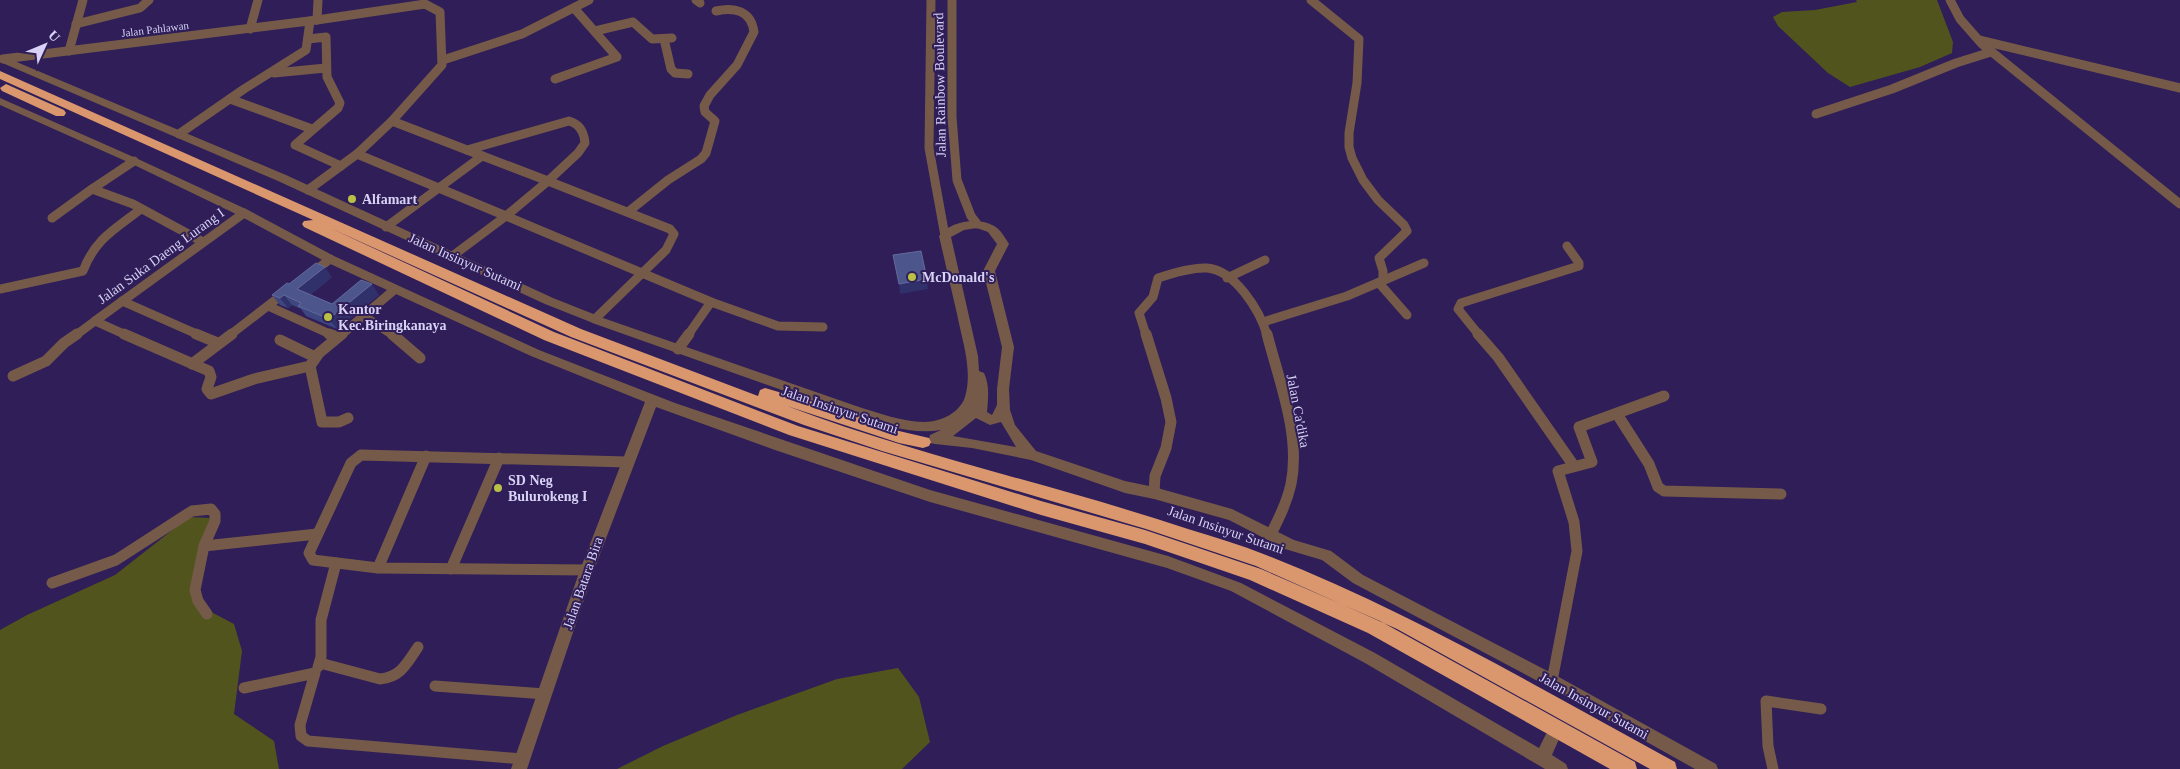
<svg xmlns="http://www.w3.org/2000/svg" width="2180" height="769" viewBox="0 0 2180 769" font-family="Georgia,serif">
<rect width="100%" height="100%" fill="#2f1e58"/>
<g fill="#51551d">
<polygon points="1856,0 1937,0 1953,42 1952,53 1920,67 1850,87 1828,73 1778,26 1773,17 1782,12 1815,10 1857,2"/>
<polygon points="189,517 211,518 194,603 234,624 242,651 234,714 274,741 279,769 0,769 0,630 27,615 115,575"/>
<polygon points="898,668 919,697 930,742 902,769 617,769 663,746 737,715 837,679"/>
</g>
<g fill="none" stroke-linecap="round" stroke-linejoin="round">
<g stroke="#755a49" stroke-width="9">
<polyline points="696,0 700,3"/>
<polyline points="931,0 929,148 945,236"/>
<polyline points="952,0 952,117 957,180 971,216 977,224"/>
<polyline points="1311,0 1359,39 1357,83 1349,133 1349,147 1352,158 1363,180 1378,200 1404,225 1407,231 1379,258 1383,271 1383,280"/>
<polyline points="1950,0 1960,19 1982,44 2180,204"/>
<polyline points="317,20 425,4"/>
<polyline points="76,24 140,8 149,0"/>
<polyline points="250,29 258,0"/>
<polyline points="595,31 633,22 652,39 672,38"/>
<polyline points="308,39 326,37 327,77 340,103 338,108 295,145 341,166"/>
<polyline points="664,39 671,69 675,73 688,74"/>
<polyline points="1979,40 2180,88"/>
<polyline points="69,51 83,0"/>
<polyline points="3,59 317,20 318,0"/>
<polyline points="443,60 522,34 589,0"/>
<polyline points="274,73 326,68"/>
<polyline points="555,79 617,57 574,8"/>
<polyline points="230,99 312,129"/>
<polyline points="1816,114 1892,89 1956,63 1991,52"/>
<polyline points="392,121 467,150"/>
<path d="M569,121C580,124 584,132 585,143L578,153L548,181L467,150Z"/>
<polyline points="179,134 244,89 306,50 310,21"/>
<polyline points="357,154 506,216 548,181 670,229 674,234 666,250 595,319"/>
<polyline points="134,161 92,189 133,204 203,242"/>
<polyline points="308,190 357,154 392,121 442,65 440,12 425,4"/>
<path d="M628,212L668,180L701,159L706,153L715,121L705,112L704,106L710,95L737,65L754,32C751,10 734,7 716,11"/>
<polyline points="52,218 92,189"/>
<polyline points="386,227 482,156"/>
<polyline points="451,257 506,216 711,302 778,326 823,327"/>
<polyline points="311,274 330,259"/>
<polyline points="1227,278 1265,260"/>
<polyline points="1379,283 1407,315"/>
<path d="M0,289L83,271C95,239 115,229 141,209"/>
<polyline points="122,301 199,335"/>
<polyline points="268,306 332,335"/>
<polyline points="362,315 393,335"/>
<polyline points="95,321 244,213"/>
<polyline points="1263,322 1347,296 1424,263"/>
<polyline points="76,335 95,321 126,335"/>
<polyline points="230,335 287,291"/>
<polyline points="341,335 394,290"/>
<polyline points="688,335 711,302"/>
<path d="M1146,335L1139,313L1153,297L1158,278C1173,273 1192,267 1207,268C1235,270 1260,311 1267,335"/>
<polyline points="1479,335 1458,309 1461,303 1579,266 1579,263 1567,246"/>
</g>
<g stroke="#755a49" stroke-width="11">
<polyline points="124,334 209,371 211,377 207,389 211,394 254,379 310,366"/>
<polyline points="196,334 218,343"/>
<polyline points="329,334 337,337"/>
<polyline points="342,334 319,353 310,366 322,422 339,422 348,418"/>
<polyline points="392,334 420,358"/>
<polyline points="1146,334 1166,398 1171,422 1166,448 1155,476 1154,493"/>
<path d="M1267,334C1279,381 1301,435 1291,484C1287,502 1279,518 1271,534"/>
<polyline points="1478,334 1498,357 1574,466"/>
<polyline points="280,340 315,357"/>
<polyline points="678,349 689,334"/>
<polyline points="192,364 232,334"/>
<polyline points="13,376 46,361 64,343 77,334"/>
<polyline points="1617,414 1649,464 1658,487 1664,491 1781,494"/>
<polyline points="204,546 317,534"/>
<polyline points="378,568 426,456"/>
<polyline points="451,569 499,458"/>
<polyline points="587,570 378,568 313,560 309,553 351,463 361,455 627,462"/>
<polyline points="52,583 116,560 192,511 211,509 215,514 215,521 204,546 195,590 198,601 207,614"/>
<path d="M320,663L380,679C401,677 407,663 418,647"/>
<polyline points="318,667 321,657 321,620 336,563"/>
<polyline points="1552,681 1577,551 1574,522 1558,471 1592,462 1579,427 1664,396"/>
<polyline points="435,686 545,694"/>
<polyline points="244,688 315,673 300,725 301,736 308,741 522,759"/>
<polyline points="1773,769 1768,746 1766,701 1821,709"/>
</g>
<g fill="#755a49" fill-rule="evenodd">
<path d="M0,55L286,175L553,298L606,319L859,407C882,414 918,428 941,419C951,416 962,407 965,397C973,370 962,340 957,314C951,288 945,262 939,236C951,220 982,216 997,228C1002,232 1005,238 1009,244L995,271L1014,347L1009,389L1010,410L1015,425L1036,451L1125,481L1154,487L1232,509L1294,540L1331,551L1363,575L1557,676L1716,764L1718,769H1695L1547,686L1353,583L1322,560L1285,549L1229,520L1154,499L1125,493L1031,460L972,448L935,444L930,443L929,439L930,435L941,430C913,435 885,425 858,417L598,325L545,304L278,181L0,62ZM977,228L988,232L997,244L983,271L1002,347L997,389V405L992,415L987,412C988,400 990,385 984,373L979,371L978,356L951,237L964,230ZM976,418L990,425L1001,422L1016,447L953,436Z"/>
<polygon points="0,98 138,159 248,210 334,256 539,350 675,403 930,490 1168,556 1241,583 1375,653 1539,748 1546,734 1551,732 1556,734 1559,739 1552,755 1566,764 1568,769 1545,769 1365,663 1231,591 1167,568 930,502 775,450 656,407 594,570 527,769 511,769 580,570 645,402 531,356 326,262 240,216 130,163 0,105"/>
</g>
<g fill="#da976d" fill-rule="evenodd">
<path d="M0,71L581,329L758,396L760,390L765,388L830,407L899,431L929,438L931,442L929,446L923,448L899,443L787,406C918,456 1056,485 1188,529C1214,537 1241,545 1266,555C1409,611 1541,689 1675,762L1677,769H1650L1397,629L1256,566L1146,529L882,451L804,425L571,337L330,228L554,332L798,426L1041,501L1145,530L1261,569L1380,621L1635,762L1637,769H1610L1368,633L1250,580L1145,544L1041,515L789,435L544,340L304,227L302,224L304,221L313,220L0,79Z"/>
<polygon points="6,84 64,110 66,113 64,116 56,116 2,91 0,88"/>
</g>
</g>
<polygon fill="#3d467f" points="332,277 310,295 332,304 379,295 337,329 306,316 301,309 292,305 288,308 280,305 272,295"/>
<g fill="#30306a">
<polygon points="325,267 332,277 305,299 297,289"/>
<polygon points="927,279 928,289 900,294 899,284"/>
<polygon points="372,284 379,295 337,329 329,319"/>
<polygon points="284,295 292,305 288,308 280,298"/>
</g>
<g fill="#4d568c" stroke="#63699c">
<polygon points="921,251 927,279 899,284 893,255"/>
<polygon points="316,263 325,267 297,289 332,304 361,280 372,284 329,319 298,306 301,303 284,295 280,298 272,295 287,283 289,284"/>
</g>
<g fill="#b9c046" stroke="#2f1e58" stroke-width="2">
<circle cx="352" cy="199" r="5"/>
<circle cx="912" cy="277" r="5"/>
<circle cx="328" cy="317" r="5"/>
<circle cx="498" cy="488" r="5"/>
</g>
<g text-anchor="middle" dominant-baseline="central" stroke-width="4" stroke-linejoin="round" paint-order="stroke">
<g font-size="11" fill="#d7d2f6" stroke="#2f1e58">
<text transform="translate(155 29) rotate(-7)">Jalan Pahlawan</text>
</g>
<g font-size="14" fill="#d7d2f6" stroke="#2f1e58">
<text transform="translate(940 85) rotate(-91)">Jalan Rainbow Boulevard</text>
<text transform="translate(161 256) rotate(-36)">Jalan Suka Daeng Lurang I</text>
<text transform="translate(465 262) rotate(24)">Jalan Insinyur Sutami</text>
<text transform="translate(840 410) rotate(19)">Jalan Insinyur Sutami</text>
<text transform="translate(1298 411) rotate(79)">Jalan Ca'dika</text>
<text transform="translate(1226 530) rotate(19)">Jalan Insinyur Sutami</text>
<text transform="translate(583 583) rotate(-71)">Jalan Batara Bira</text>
<text transform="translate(1594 706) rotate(29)">Jalan Insinyur Sutami</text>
</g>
<g font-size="14" font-weight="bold" fill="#d7d2f6" stroke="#2f1e58" text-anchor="start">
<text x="362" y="199">Alfamart</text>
<text x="922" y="277">McDonald's</text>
<text x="338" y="309">Kantor<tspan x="338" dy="16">Kec.Biringkanaya</tspan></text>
<text x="508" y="480">SD Neg<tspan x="508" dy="16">Bulurokeng I</tspan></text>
</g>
</g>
<g transform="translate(45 45) rotate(46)" stroke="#2f1e58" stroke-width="4" paint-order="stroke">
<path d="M0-4L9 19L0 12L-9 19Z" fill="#d7d2f6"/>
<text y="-8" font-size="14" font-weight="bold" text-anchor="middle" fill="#d7d2f6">U</text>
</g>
</svg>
